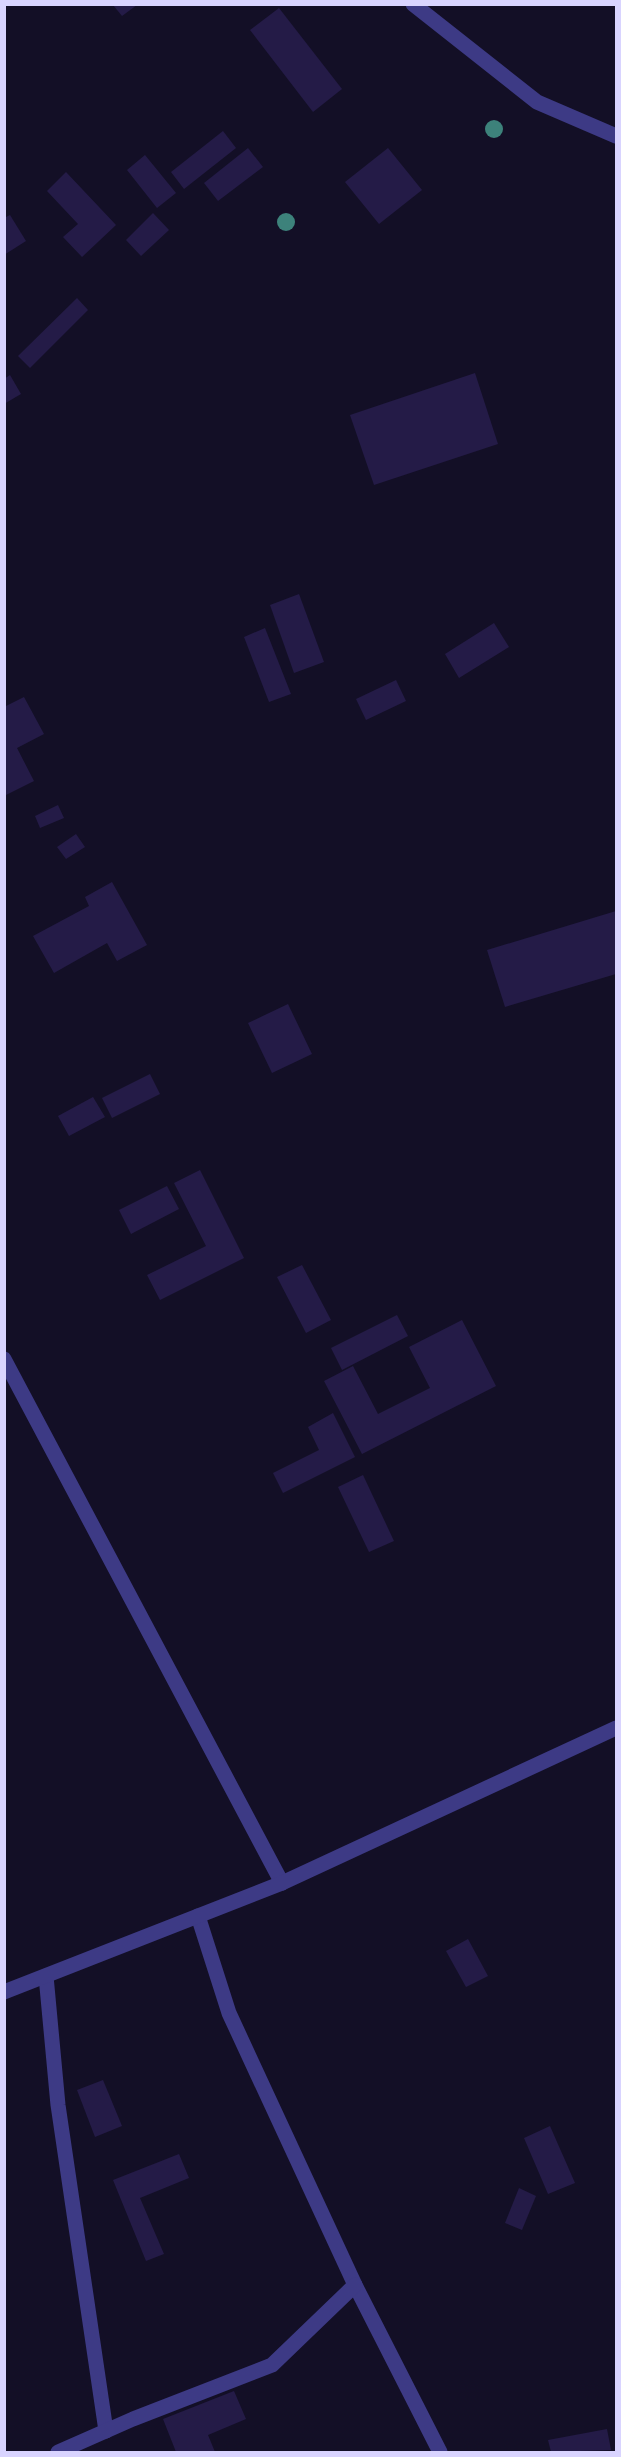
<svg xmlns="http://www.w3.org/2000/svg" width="621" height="2457" viewBox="0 0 621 2457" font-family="Rubik,sans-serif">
<rect width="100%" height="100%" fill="#130f26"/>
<g fill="#241b47">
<polygon points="113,5 137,5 122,16"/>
<polygon points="279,8 342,89 313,112 250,30"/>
<polygon points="223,131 236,148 184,189 171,172"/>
<polygon points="248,148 263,167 218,201 204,183"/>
<polygon points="388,148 422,190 379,224 345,182"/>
<polygon points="145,155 176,193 157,208 127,170"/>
<polygon points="66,172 116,225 82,257 63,237 78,224 47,191"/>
<polygon points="153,213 169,230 141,256 126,240"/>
<polygon points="10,215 26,241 4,255 4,218"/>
<polygon points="77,298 88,310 30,368 18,356"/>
<polygon points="475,373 498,444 374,485 350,415"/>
<polygon points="10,375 21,394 4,404 4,379"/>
<polygon points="299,594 324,662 294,673 270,605"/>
<polygon points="494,623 509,647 459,678 445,654"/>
<polygon points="265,628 291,694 269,702 244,637"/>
<polygon points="396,680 406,701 366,720 356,699"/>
<polygon points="24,697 44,734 17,748 34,781 4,796 4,707"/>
<polygon points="58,805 64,818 40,828 35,816"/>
<polygon points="76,834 85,847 66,859 57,847"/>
<polygon points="112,882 147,945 117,961 107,943 54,973 33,936 89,906 85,897"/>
<polygon points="616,911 616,974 505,1007 487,950"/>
<polygon points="288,1004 312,1054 272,1073 248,1023"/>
<polygon points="150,1074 160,1094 112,1118 102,1098"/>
<polygon points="93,1097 105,1117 69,1136 58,1116"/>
<polygon points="200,1170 244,1258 160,1300 147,1275 206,1246 174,1183"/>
<polygon points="167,1186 179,1209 131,1234 119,1210"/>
<polygon points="302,1265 331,1320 306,1333 277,1277"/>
<polygon points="397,1315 408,1336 342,1370 331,1348"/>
<polygon points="462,1320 496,1386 362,1454 324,1381 353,1366 378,1414 430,1388 409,1347"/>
<polygon points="333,1413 355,1457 283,1493 273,1473 319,1450 308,1427"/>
<polygon points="363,1475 394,1541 369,1552 338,1487"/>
<polygon points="468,1939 488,1976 466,1987 446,1951"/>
<polygon points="103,2080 122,2126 95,2137 77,2090"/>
<polygon points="550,2126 575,2183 548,2194 524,2138"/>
<polygon points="179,2154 189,2178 140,2198 164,2254 146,2261 113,2180"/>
<polygon points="519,2188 536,2196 522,2230 505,2223"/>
<polygon points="234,2391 246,2419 208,2435 215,2452 176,2452 163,2419"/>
<polygon points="607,2429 611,2450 551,2452 548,2440"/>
</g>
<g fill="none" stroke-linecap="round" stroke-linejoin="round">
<g stroke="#3d3a85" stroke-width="15">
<polyline points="413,4 537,102 616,136"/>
<polyline points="4,1359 282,1883"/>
<polyline points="198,1916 229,2013 355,2285 440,2452"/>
<polyline points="46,1976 58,2105 106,2431"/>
<polyline points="4,1992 282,1883 616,1728"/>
<polyline points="58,2452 133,2419 272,2365 355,2285"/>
</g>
</g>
<g fill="#3d827b">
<circle cx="494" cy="129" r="9"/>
<circle cx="286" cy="222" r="9"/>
</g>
<rect width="621" height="2457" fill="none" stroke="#d9d4ff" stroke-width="12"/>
</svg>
